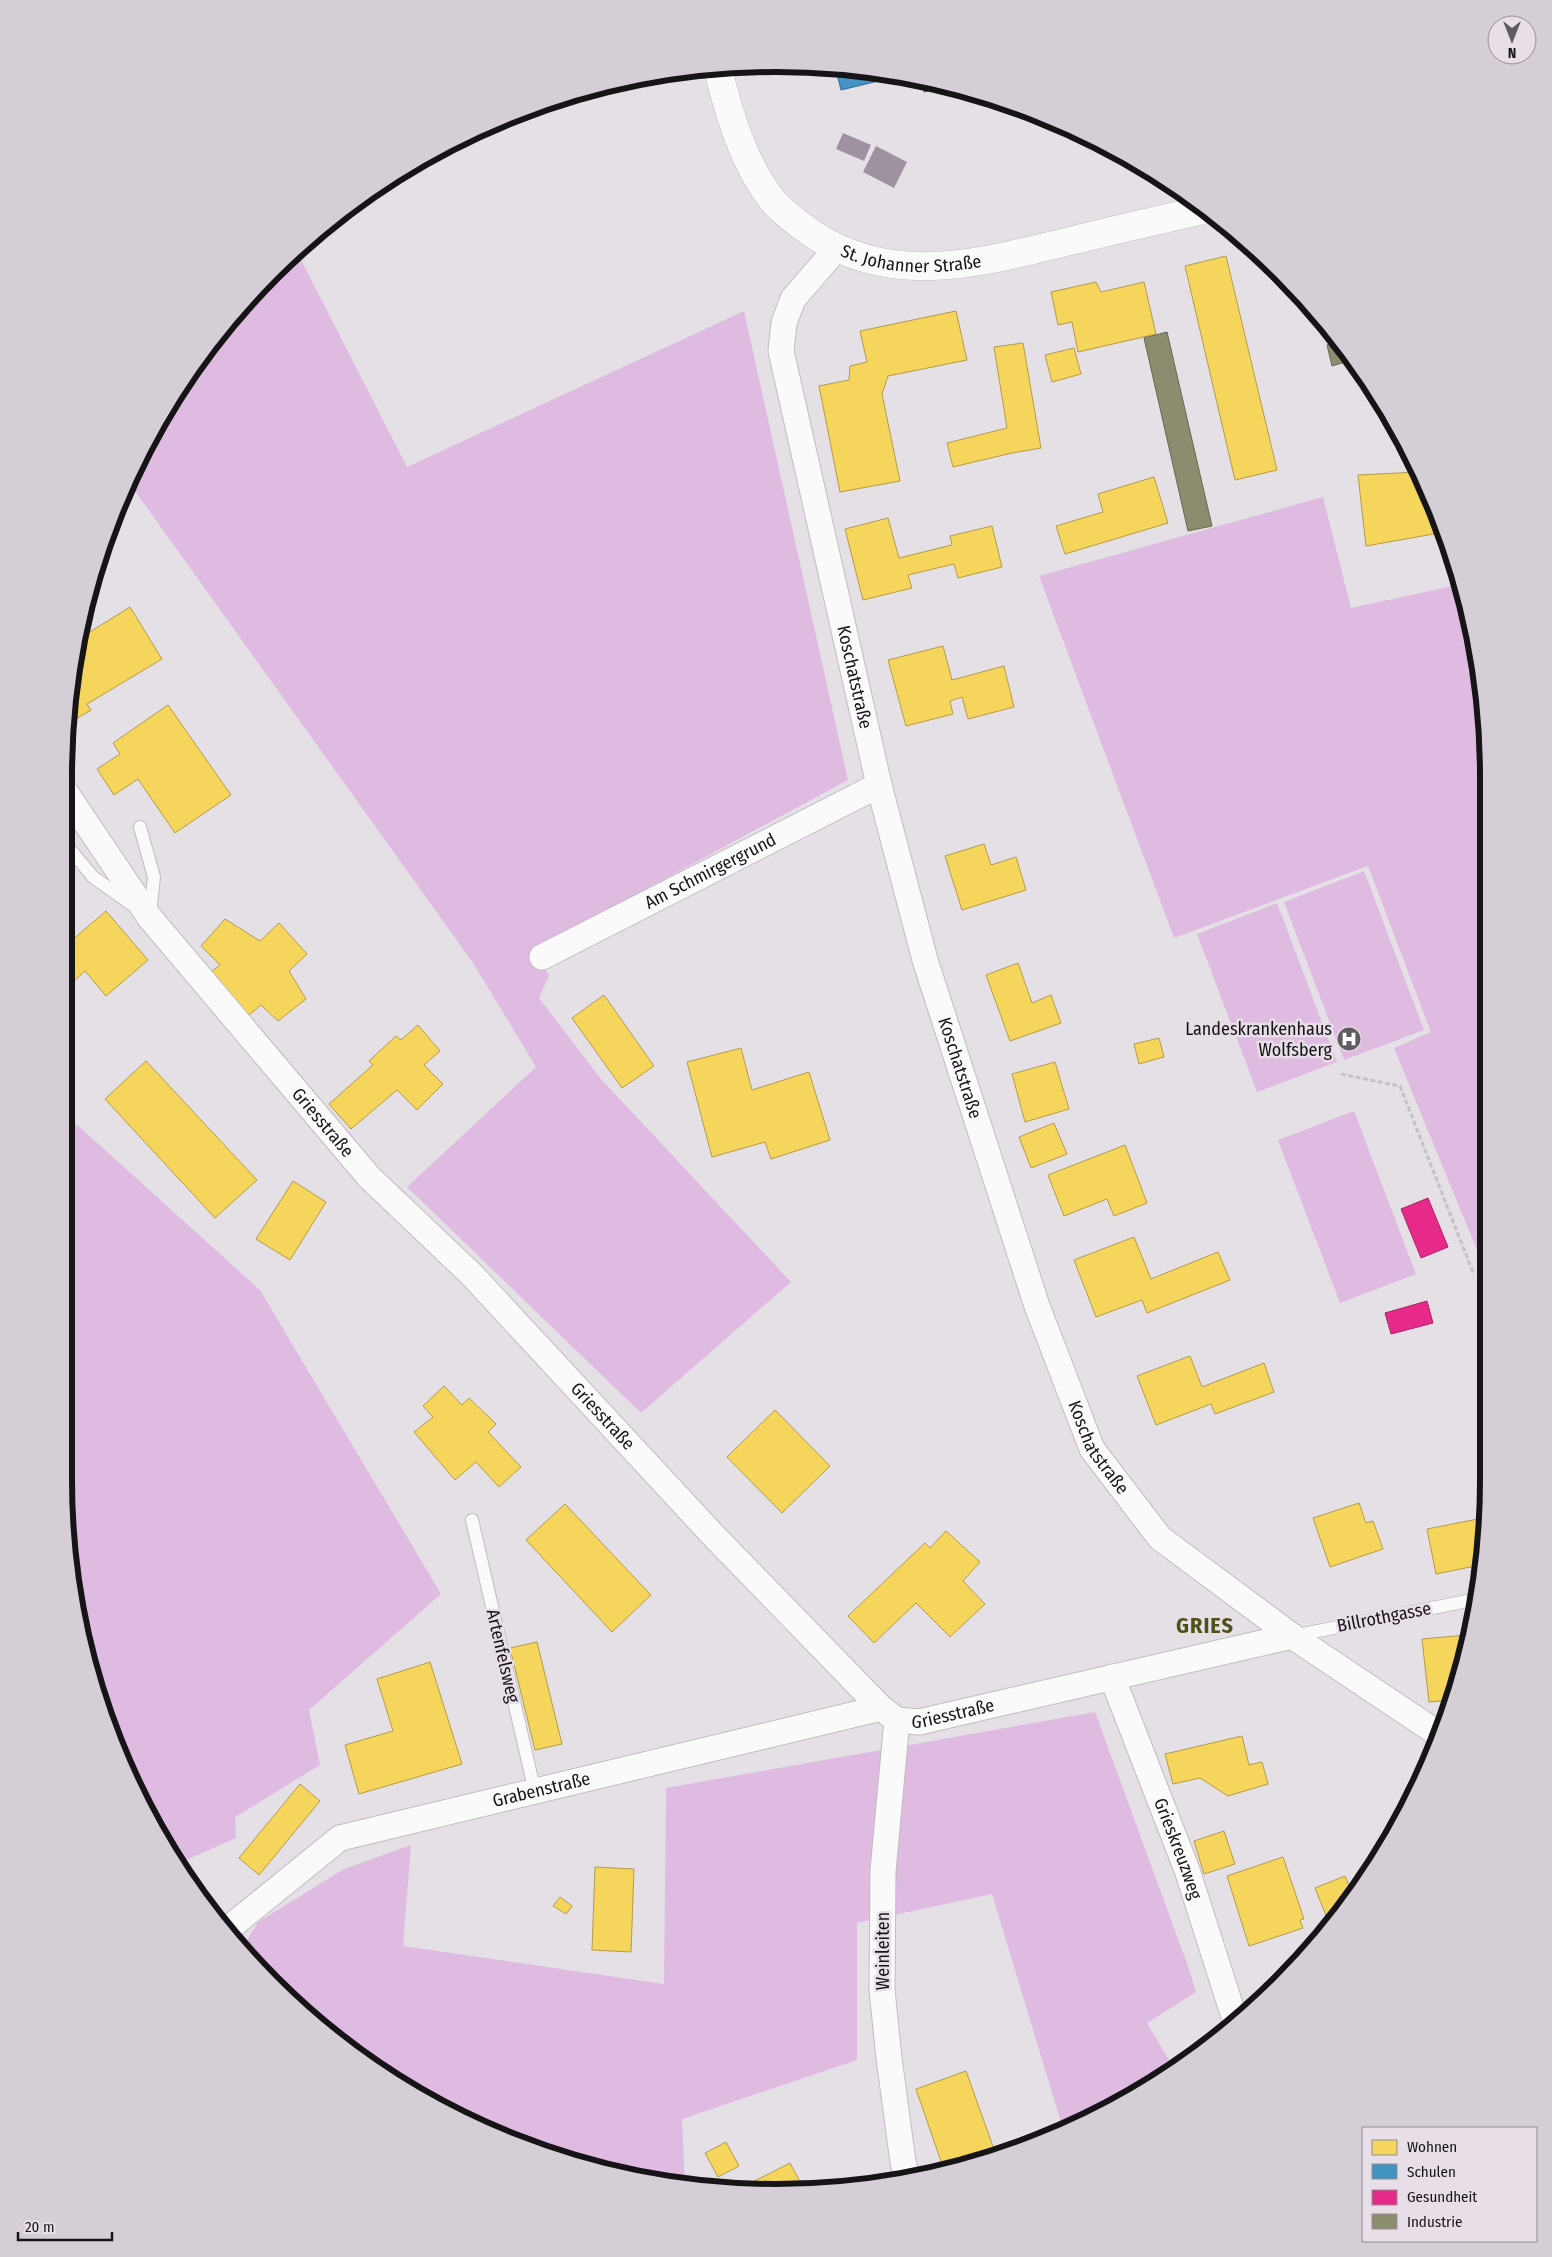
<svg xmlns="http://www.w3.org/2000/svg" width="1552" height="2257" viewBox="0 0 1552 2257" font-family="'Fira Sans Condensed',sans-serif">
<rect width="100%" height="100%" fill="#e5e0e6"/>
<g fill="#dfbbe2">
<polygon points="297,252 407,467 744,311 848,780 535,949 549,976 539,998 601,1079 791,1282 641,1413 407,1187 536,1067 473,963 130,484 137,461 211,343 273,272"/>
<polygon points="1323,497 1351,608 1457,585 1475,637 1488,776 1488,1277 1394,1048 1431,1032 1368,866 1174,938 1039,576"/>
<polygon points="1364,871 1424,1030 1344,1060 1284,902"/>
<polygon points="1277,903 1337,1062 1257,1092 1197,934"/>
<polygon points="1354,1111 1416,1274 1340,1303 1278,1140"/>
<polygon points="64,1113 260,1290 441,1594 309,1710 320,1765 235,1817 236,1838 177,1864 137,1796 88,1666 64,1481"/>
<polygon points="1095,1712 1188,1966 1196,1992 1147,2023 1174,2068 1091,2120 1063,2129 992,1894 857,1923 857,2060 682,2119 685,2187 503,2139 420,2098 307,2017 244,1945 258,1922 344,1869 411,1845 403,1946 664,1984 666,1788"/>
</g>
<g fill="#f6d55c" stroke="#b39b48">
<polygon points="1226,256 1277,470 1235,480 1185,266"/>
<polygon points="1096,282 1101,292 1144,282 1156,334 1078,352 1072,322 1058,325 1051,292"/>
<polygon points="956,311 967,360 888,376 882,394 900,481 840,492 819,386 849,380 850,366 867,362 860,331"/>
<polygon points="1023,343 1041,448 1012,453 953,467 947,443 1007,428 994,347"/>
<polygon points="1074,348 1081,374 1052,382 1045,355"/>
<polygon points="1418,472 1439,533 1366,546 1358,475"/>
<polygon points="1154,477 1168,523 1065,554 1056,526 1103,512 1098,494"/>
<polygon points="888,518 899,558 952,545 950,536 992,526 1002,567 958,578 954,564 908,575 912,588 863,600 845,529"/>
<polygon points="130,607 162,659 87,704 91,710 69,723 77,640"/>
<polygon points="943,646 952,680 1004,666 1014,707 968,719 962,697 950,701 953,714 906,726 888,660"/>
<polygon points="168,705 231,795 175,833 138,779 114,795 97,769 120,754 113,743"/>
<polygon points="984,844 991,865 1016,857 1026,890 962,910 945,856"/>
<polygon points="64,878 72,892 64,897"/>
<polygon points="106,911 148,960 106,996 85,971 64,990 64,947"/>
<polygon points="225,919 260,941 279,923 307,954 289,971 306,999 278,1021 261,1005 248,1016 211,972 220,965 201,946"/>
<polygon points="1018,963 1032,1003 1051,995 1061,1023 1010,1041 986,975"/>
<polygon points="604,995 654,1066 622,1088 572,1018"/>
<polygon points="418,1025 440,1051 424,1065 443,1084 417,1110 397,1090 351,1129 329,1104 373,1065 369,1061 396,1036 401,1040"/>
<polygon points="1159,1038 1164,1057 1139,1064 1134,1044"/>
<polygon points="741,1048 752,1090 809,1072 830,1140 771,1159 765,1142 712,1157 687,1062"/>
<polygon points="146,1061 257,1180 215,1218 105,1099"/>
<polygon points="1055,1062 1069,1109 1025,1122 1012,1074"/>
<polygon points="1054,1123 1067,1154 1031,1168 1019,1137"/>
<polygon points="1125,1145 1147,1203 1114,1216 1107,1199 1064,1216 1048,1175"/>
<polygon points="293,1181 326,1202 290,1260 256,1239"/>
<polygon points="1134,1237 1151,1279 1218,1252 1230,1280 1147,1313 1142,1300 1096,1317 1074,1260"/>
<polygon points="1190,1356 1202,1387 1264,1363 1274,1392 1215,1414 1211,1404 1156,1425 1137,1376"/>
<polygon points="444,1386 462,1405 469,1398 496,1424 488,1432 521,1467 499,1487 476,1462 455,1480 414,1432 433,1417 423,1406"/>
<polygon points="775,1410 830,1466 782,1513 727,1457"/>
<polygon points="1359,1503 1366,1523 1373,1521 1383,1549 1330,1567 1313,1518"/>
<polygon points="565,1504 651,1595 612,1632 526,1540"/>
<polygon points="1478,1519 1482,1541 1480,1565 1436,1574 1427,1529"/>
<polygon points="946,1531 980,1562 963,1581 985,1604 950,1637 916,1603 874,1643 848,1616 925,1543 930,1548"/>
<polygon points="1467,1635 1468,1643 1450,1700 1429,1702 1422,1639"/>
<polygon points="537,1642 562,1744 535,1750 510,1648"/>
<polygon points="430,1662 462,1764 359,1794 345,1745 393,1731 377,1679"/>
<polygon points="1242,1736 1249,1765 1262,1762 1268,1784 1228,1796 1200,1778 1173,1784 1165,1754"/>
<polygon points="300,1784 320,1801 259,1875 239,1858"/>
<polygon points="1224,1831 1235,1864 1204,1874 1194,1841"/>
<polygon points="1283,1857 1304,1919 1300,1920 1303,1928 1249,1946 1227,1876"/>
<polygon points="595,1867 634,1869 631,1952 592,1950"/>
<polygon points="1345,1876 1353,1895 1338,1914 1327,1918 1315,1888"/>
<polygon points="560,1897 572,1906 566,1914 553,1906"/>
<polygon points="966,2071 995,2152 944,2170 916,2089"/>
<polygon points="726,2142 739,2166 718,2177 705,2153"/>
<polygon points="790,2163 805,2191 739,2189"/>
</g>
<g fill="#4393c3" stroke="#366d90">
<polygon points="836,70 899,76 841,90"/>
<polygon points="921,79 946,87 924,92"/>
</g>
<g fill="#e7298a" stroke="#a92368">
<polygon points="1428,1198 1448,1247 1421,1258 1401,1209"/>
<polygon points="1427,1301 1433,1323 1391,1334 1385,1313"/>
</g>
<g fill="#8c8c6e" stroke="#696854">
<polygon points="1167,332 1212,526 1188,531 1144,338"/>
<polygon points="1340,341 1352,360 1332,366 1327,345"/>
</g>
<g fill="#9e91a0">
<polygon points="843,133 871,145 864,161 836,149"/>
<polygon points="876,146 907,162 894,188 863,172"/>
</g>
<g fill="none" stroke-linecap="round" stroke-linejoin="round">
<defs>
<g id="service">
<polyline points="140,827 154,877 150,913"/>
<polyline points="64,842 93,877 134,906"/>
<polyline points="472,1520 535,1792"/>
<polyline points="1293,1636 1477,1599"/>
</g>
<g id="minor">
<path id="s1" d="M836,249L793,299L784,323L781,351L879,785L925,960L1037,1306L1092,1449L1160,1538L1292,1636L1440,1735"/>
<path id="s2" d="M64,790L150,918L369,1177L472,1275L712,1534L881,1708L897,1720L919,1722L1292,1636"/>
<path id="s3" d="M542,957L879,785"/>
<path id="s4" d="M1112,1677L1187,1870L1236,2023"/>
<polyline points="897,1720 883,1871 882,1990 889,2058 903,2162 908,2181"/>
<path id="s5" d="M229,1928L340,1838L881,1708"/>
</g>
<g id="tertiary">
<path id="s6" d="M718,70C730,116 743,163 773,201C784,214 800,225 814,235C896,288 983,262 1070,241C1115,230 1159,220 1203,210"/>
</g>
</defs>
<use href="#service" stroke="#c0bcc0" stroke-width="14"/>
<use href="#minor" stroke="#c0bcc0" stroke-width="27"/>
<use href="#tertiary" stroke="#c0bcc0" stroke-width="29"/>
<polyline stroke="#c4c2c5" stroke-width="3" stroke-dasharray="5 2.5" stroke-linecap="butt" points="1341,1074 1400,1086 1474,1275"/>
<use href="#service" stroke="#fbfafb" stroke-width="12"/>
<use href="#minor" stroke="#fbfafb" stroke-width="25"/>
<use href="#tertiary" stroke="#fbfafb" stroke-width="28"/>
</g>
<defs>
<symbol id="hospital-disc" viewBox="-11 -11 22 22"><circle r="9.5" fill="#5f5b60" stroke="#e7dee8"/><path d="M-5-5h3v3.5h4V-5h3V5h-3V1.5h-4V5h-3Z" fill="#fff"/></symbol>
</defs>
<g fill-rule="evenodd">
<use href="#hospital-disc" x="1335" y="1025" width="28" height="28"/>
</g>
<g text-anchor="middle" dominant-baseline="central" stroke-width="5" stroke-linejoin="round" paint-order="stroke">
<g font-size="18" fill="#171418" stroke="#e7dee8">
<text stroke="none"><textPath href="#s6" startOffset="299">St. Johanner Straße</textPath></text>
<text stroke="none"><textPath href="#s1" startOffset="454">Koschatstraße</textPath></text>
<text stroke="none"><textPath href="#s3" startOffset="189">Am Schmirgergrund</textPath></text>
<text stroke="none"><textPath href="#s1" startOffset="859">Koschatstraße</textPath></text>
<text stroke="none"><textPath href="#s2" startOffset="422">Griesstraße</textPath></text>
<text stroke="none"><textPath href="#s2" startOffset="828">Griesstraße</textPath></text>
<text stroke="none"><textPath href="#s1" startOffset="1264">Koschatstraße</textPath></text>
<text transform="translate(1384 1617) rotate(-11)">Billrothgasse</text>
<text transform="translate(503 1656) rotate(77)">Artenfelsweg</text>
<text stroke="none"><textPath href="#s2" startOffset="1308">Griesstraße</textPath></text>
<text stroke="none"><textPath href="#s5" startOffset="350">Grabenstraße</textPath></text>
<text stroke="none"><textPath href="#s4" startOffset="184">Grieskreuzweg</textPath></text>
<text transform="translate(883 1951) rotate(-90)">Weinleiten</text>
</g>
<g font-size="18" fill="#171418" stroke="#e7dee8" text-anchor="end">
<text x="1332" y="1029">Landeskrankenhaus<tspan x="1332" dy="21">Wolfsberg</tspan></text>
</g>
<g font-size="22" font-weight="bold" letter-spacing="1" fill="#4d5218" stroke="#e7dee8">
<text x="1205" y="1625">GRIES</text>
</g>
</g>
<path d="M0 0H1552V2257H0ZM776 72H776A704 704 0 0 1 1480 776V1480A704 704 0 0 1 776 2184H776A704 704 0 0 1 72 1480V776A704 704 0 0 1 776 72Z" fill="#d6ced7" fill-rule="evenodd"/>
<path fill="none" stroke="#171418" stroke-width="6" d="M776 72H776A704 704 0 0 1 1480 776V1480A704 704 0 0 1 776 2184H776A704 704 0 0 1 72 1480V776A704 704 0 0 1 776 72Z"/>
<rect x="1362" y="2127" width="175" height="115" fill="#e7dee8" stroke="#948d95"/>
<rect x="1372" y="2140" width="25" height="15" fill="#f6d55c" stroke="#948d95"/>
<text x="1407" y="2152" font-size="15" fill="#171418">Wohnen</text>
<rect x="1372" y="2164" width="25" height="15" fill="#4393c3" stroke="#948d95"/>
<text x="1407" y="2177" font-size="15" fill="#171418">Schulen</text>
<rect x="1372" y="2190" width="25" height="15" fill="#e7298a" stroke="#948d95"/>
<text x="1407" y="2202" font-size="15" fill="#171418">Gesundheit</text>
<rect x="1372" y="2214" width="25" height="15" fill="#8c8c6e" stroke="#948d95"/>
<text x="1407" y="2227" font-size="15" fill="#171418">Industrie</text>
<g transform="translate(1512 40) rotate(180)"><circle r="24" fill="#e7dee8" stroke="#948d95"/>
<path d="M0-4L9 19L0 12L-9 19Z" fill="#5f5b60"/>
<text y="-8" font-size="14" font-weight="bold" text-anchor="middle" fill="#171418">N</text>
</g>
<path d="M18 2232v8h94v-8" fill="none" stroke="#171418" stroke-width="2.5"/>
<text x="25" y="2232" font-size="15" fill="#171418" stroke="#e7dee8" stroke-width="4" paint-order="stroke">20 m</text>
</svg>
